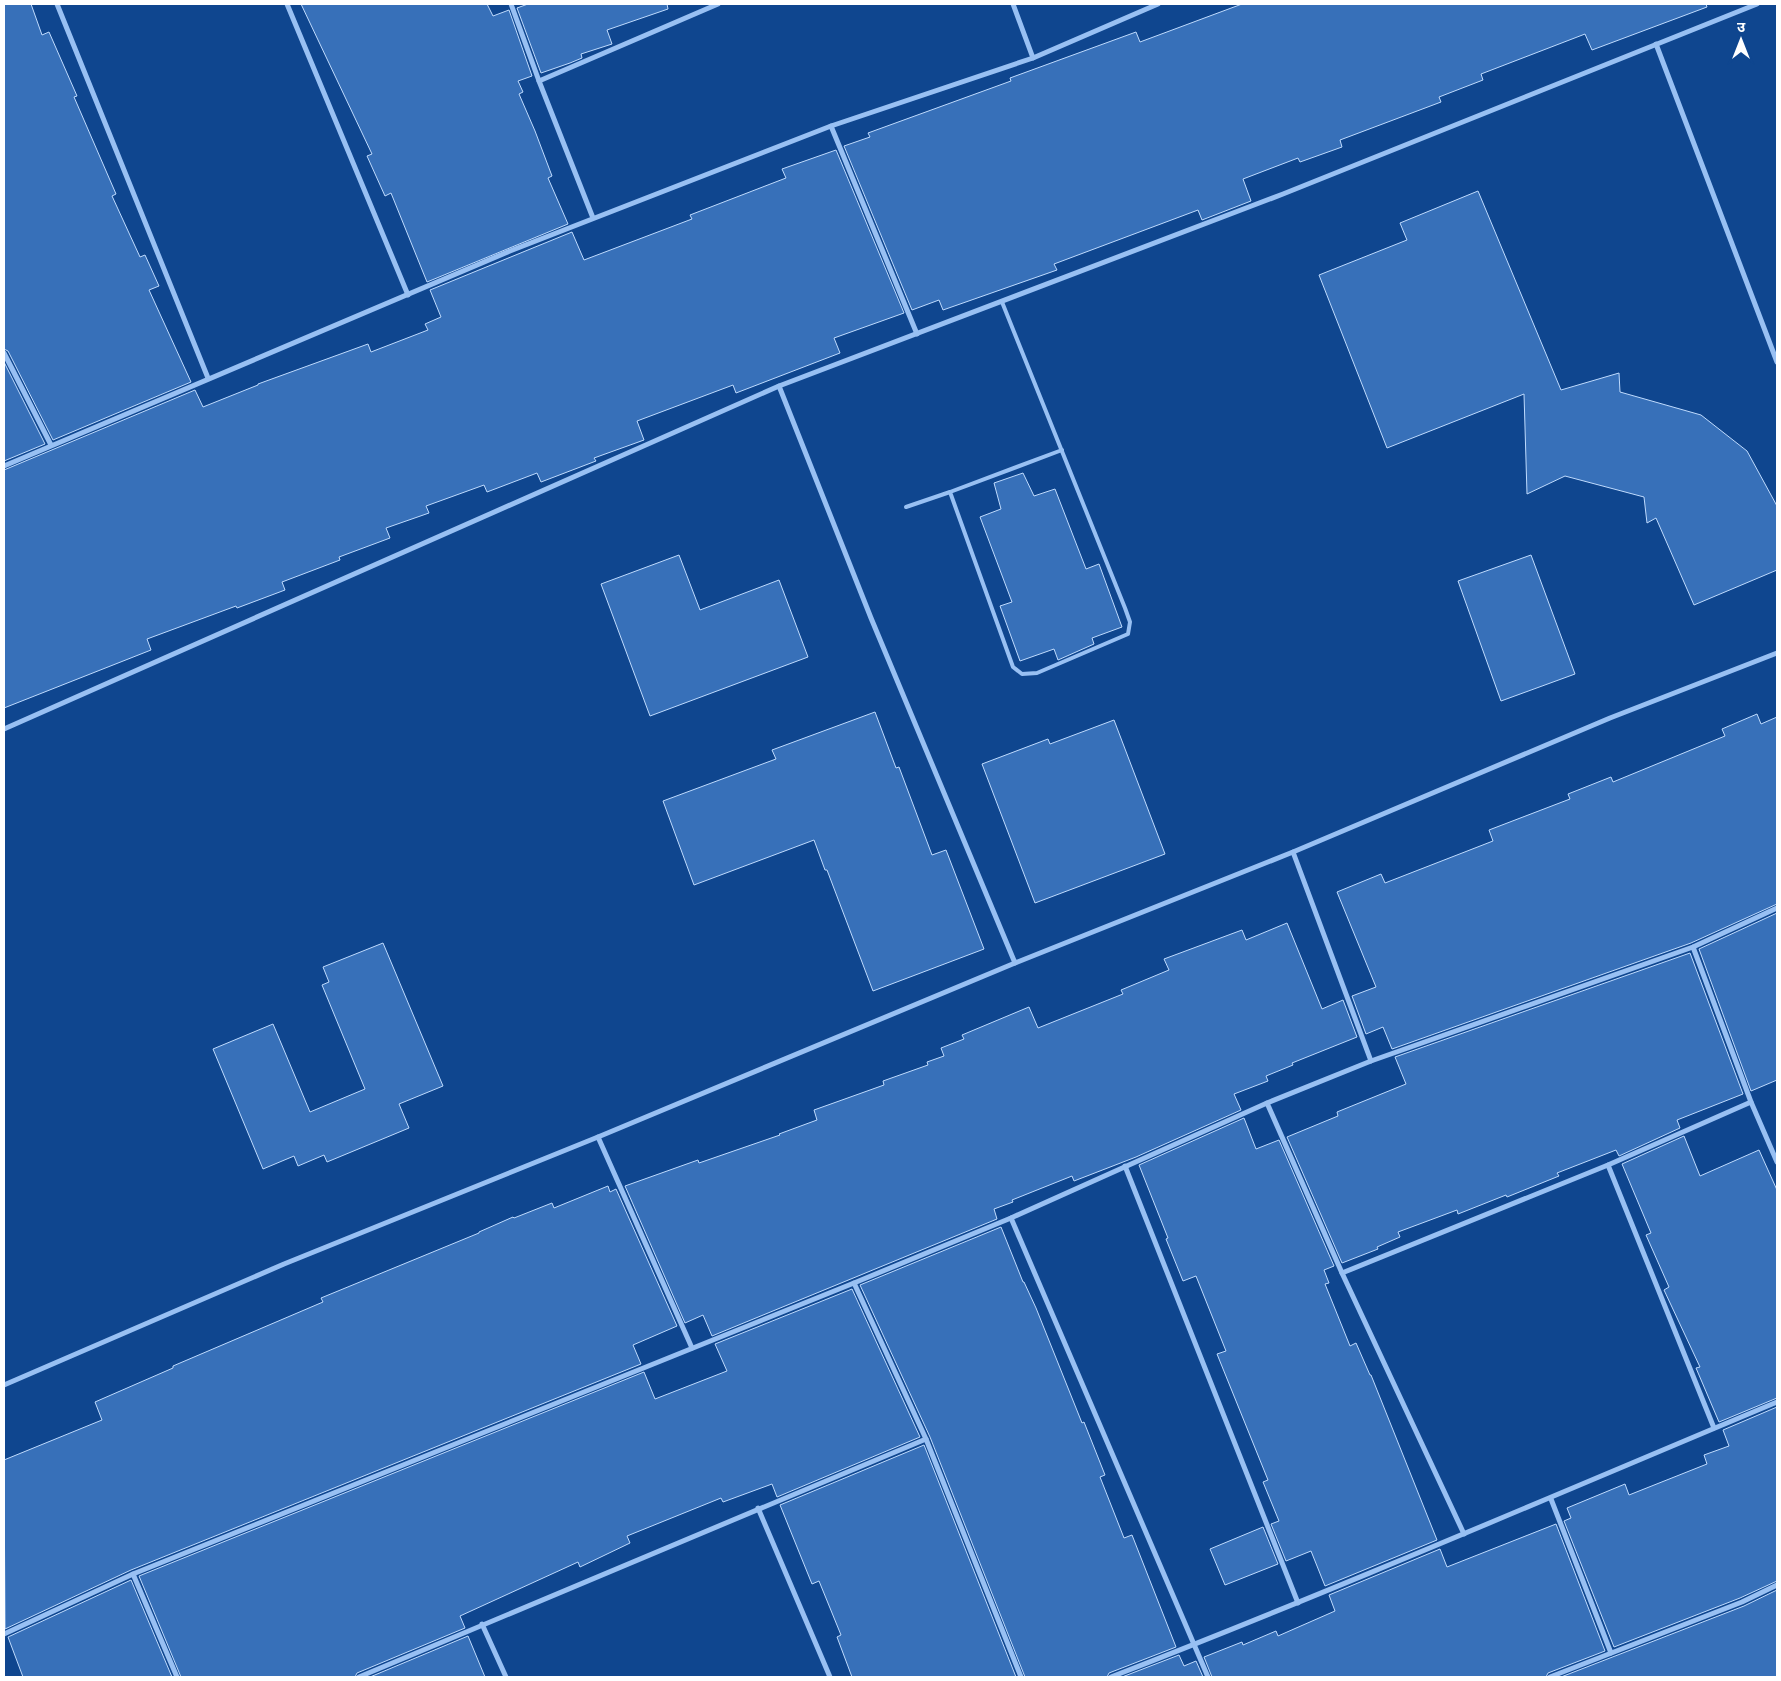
<svg xmlns="http://www.w3.org/2000/svg" width="1781" height="1681" viewBox="0 0 1781 1681" font-family="Lato,'Noto Sans Devanagari',sans-serif">
<rect width="100%" height="100%" fill="#0f468f"/>
<g fill="#3770b9" stroke="#bfdbfe">
<polygon points="4,4 31,4 42,35 49,32 77,96 74,97 116,194 112,196 140,257 145,255 159,286 149,290 191,382 53,440 8,351 4,349"/>
<polygon points="301,4 487,4 493,16 509,10 532,76 518,81 523,92 519,94 535,131 552,176 548,178 568,224 427,282 391,193 385,196 367,156 372,154"/>
<polygon points="528,4 667,4 668,9 607,30 612,44 581,54 582,58 570,63 541,73 517,8"/>
<polygon points="1242,4 1706,4 1707,7 1592,50 1585,34 1481,74 1483,80 1439,97 1441,102 1340,140 1342,147 1300,162 1298,158 1243,179 1251,201 1202,220 1198,210 1054,264 1057,270 943,310 939,300 912,310 844,146 870,137 868,133 1011,81 1010,78 1136,32 1140,42"/>
<polygon points="836,150 904,313 834,338 840,353 736,393 733,385 637,421 644,440 594,458 596,461 541,482 537,473 487,492 484,485 426,506 429,513 386,528 390,538 339,557 340,560 282,582 285,590 237,608 236,606 147,639 151,650 4,708 4,470 195,390 203,407 258,385 258,384 368,344 371,352 428,330 425,324 441,317 430,290 572,232 584,260 692,219 690,215 786,178 782,169"/>
<polygon points="1478,191 1561,390 1619,373 1620,392 1701,415 1747,451 1777,506 1777,570 1694,605 1656,518 1647,523 1644,497 1565,476 1527,494 1524,394 1387,448 1319,275 1407,240 1400,223"/>
<polygon points="4,362 45,444 4,461"/>
<polygon points="1023,473 1034,496 1055,489 1086,569 1099,564 1122,627 1092,638 1094,644 1058,660 1054,649 1020,661 1000,606 1012,602 980,517 1001,509 994,483"/>
<polygon points="679,555 700,610 779,580 808,657 650,716 601,584"/>
<polygon points="1531,555 1575,674 1501,701 1458,581"/>
<polygon points="875,712 896,768 899,767 932,855 946,850 984,949 873,991 827,870 825,870 814,840 694,885 663,801 776,759 772,750"/>
<polygon points="1757,714 1761,724 1777,717 1777,904 1691,943 1392,1049 1383,1027 1366,1034 1352,996 1376,987 1337,892 1381,874 1385,883 1493,841 1489,830 1570,799 1568,794 1611,777 1613,782 1725,736 1722,729"/>
<polygon points="1114,720 1165,854 1035,903 982,764 1048,739 1050,744"/>
<polygon points="1777,913 1777,1080 1751,1091 1699,949"/>
<polygon points="1287,923 1322,1009 1343,1000 1357,1037 1292,1063 1293,1065 1266,1076 1268,1081 1234,1094 1241,1110 1136,1157 1074,1181 1072,1176 1012,1200 1013,1202 994,1209 997,1219 712,1336 703,1315 685,1323 625,1186 698,1160 699,1163 780,1135 779,1134 817,1120 814,1110 884,1085 883,1081 928,1065 927,1062 944,1056 941,1048 964,1039 962,1035 1029,1007 1038,1028 1123,994 1121,990 1169,970 1164,959 1242,930 1246,940"/>
<polygon points="383,943 443,1086 399,1104 409,1128 327,1162 324,1155 298,1166 294,1156 263,1169 213,1049 273,1024 310,1112 365,1089 322,985 329,982 323,967"/>
<polygon points="1690,953 1743,1094 1677,1120 1680,1128 1619,1156 1616,1150 1557,1173 1559,1176 1507,1197 1506,1195 1458,1214 1457,1210 1398,1232 1400,1237 1377,1247 1378,1249 1342,1263 1287,1137 1338,1116 1337,1112 1406,1084 1395,1057"/>
<polygon points="1244,1118 1256,1149 1279,1140 1334,1266 1324,1270 1329,1283 1325,1284 1350,1346 1356,1343 1370,1375 1371,1375 1437,1540 1325,1586 1311,1551 1286,1561 1271,1524 1279,1521 1263,1482 1268,1480 1217,1354 1226,1351 1196,1276 1183,1281 1166,1239 1168,1238 1139,1165"/>
<polygon points="1684,1136 1700,1176 1759,1150 1777,1190 1777,1398 1719,1422 1696,1368 1700,1367 1664,1290 1669,1287 1646,1235 1651,1233 1622,1164"/>
<polygon points="608,1186 610,1192 616,1189 677,1326 633,1345 641,1364 131,1570 5,1629 4,1460 102,1420 95,1402 173,1368 173,1366 323,1302 321,1298 479,1233 479,1232 513,1217 514,1218 552,1203 554,1208"/>
<polygon points="1001,1227 1023,1282 1024,1282 1036,1308 1082,1423 1084,1422 1105,1475 1100,1477 1124,1538 1132,1535 1176,1647 1109,1673 1107,1677 1025,1677 930,1437 860,1285"/>
<polygon points="852,1289 920,1437 777,1497 772,1484 723,1502 721,1498 627,1536 630,1543 580,1567 578,1562 460,1616 465,1628 357,1673 355,1677 181,1677 139,1576 644,1372 655,1399 727,1371 715,1344"/>
<polygon points="1777,1407 1777,1581 1740,1598 1614,1647 1564,1521 1571,1518 1567,1508 1625,1484 1629,1495 1707,1464 1704,1455 1729,1446 1723,1430"/>
<polygon points="924,1445 1016,1677 852,1677 837,1637 841,1635 819,1581 812,1584 780,1505"/>
<polygon points="1556,1524 1605,1651 1548,1673 1546,1677 1212,1677 1204,1657 1242,1642 1243,1645 1276,1631 1278,1636 1335,1611 1329,1595 1440,1549 1447,1567"/>
<polygon points="1263,1527 1278,1564 1225,1585 1210,1549"/>
<polygon points="131,1580 172,1677 23,1677 8,1637"/>
<polygon points="1777,1590 1777,1677 1561,1677 1744,1606"/>
<polygon points="468,1636 485,1677 370,1677"/>
<polygon points="1179,1655 1184,1666 1196,1661 1203,1677 1122,1677"/>
</g>
<g fill="none" stroke-linecap="round" stroke-linejoin="round">
<g stroke="#98c0f3" stroke-width="4">
<polyline points="1002,302 1125,608 1130,622 1128,634 1037,673 1022,674 1013,667 950,492 1062,450"/>
<polyline points="906,507 950,492"/>
</g>
<g stroke="#98c0f3" stroke-width="5">
<polyline points="57,4 208,378"/>
<polyline points="287,4 408,295"/>
<polyline points="511,4 539,81 593,218"/>
<polyline points="1013,4 1033,58"/>
<polyline points="1656,44 1777,362"/>
<polyline points="539,81 718,4"/>
<polyline points="831,126 917,334"/>
<polyline points="4,353 51,445"/>
<polyline points="779,386 871,618 1015,963"/>
<polyline points="4,466 510,251 831,126 1033,58 1158,4"/>
<polyline points="4,729 779,386 1283,194 1757,4"/>
<polyline points="1293,852 1371,1061"/>
<polyline points="1693,947 1751,1102 1777,1162"/>
<polyline points="1267,1103 1342,1273 1464,1534"/>
<polyline points="598,1137 692,1348"/>
<polyline points="1608,1165 1714,1428"/>
<polyline points="1125,1166 1298,1603"/>
<polyline points="1011,1218 1208,1677"/>
<polyline points="1342,1273 1608,1165 1751,1102"/>
<polyline points="854,1283 926,1439 1021,1677"/>
<polyline points="4,1385 284,1264 598,1137 1015,963 1293,852 1610,718 1777,653"/>
<polyline points="1551,1499 1611,1653"/>
<polyline points="758,1508 830,1677"/>
<polyline points="133,1574 177,1677"/>
<polyline points="482,1624 506,1677"/>
<polyline points="4,1634 133,1574 854,1283 1011,1218 1267,1103 1371,1061 1693,947 1777,908"/>
<polyline points="359,1677 926,1439"/>
<path d="M1111,1677C1335,1590 1555,1495 1777,1402"/>
<polyline points="1550,1677 1742,1602 1777,1585"/>
</g>
</g>
<rect width="1781" height="1681" fill="none" stroke="#ffffff" stroke-width="10"/>
<g transform="translate(1741 40)" stroke="#0f468f" stroke-width="4" paint-order="stroke">
<path d="M0-4L9 19L0 12L-9 19Z" fill="#ffffff"/>
<text y="-8" font-size="14" font-weight="bold" text-anchor="middle" fill="#ffffff">उ</text>
</g>
</svg>
